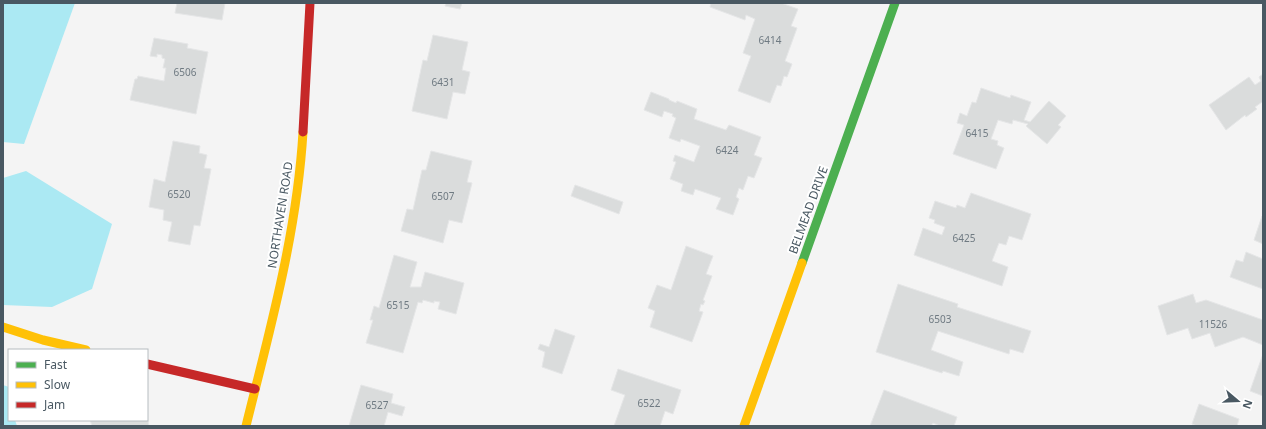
<svg xmlns="http://www.w3.org/2000/svg" width="1266" height="429" viewBox="0 0 1266 429" font-family="'Noto Sans',sans-serif">
<rect width="100%" height="100%" fill="#f4f4f4"/>
<g fill="#abe9f3">
<polygon points="3,3 75,3 24,144 3,142"/>
<polygon points="26,171 112,224 92,289 52,307 3,305 3,178"/>
<polygon points="3,385 9,387 9,420 15,420 17,426 3,426"/>
</g>
<g fill="#dadcdc" stroke="#e5e6e7">
<polygon points="177,3 225,3 222,20 175,13"/>
<polygon points="446,3 462,3 460,9 445,6"/>
<polygon points="711,3 781,3 798,9 791,26 797,28 785,61 792,64 787,77 784,76 781,86 777,85 770,103 738,91 751,56 743,53 755,19 746,15 745,20 710,7"/>
<polygon points="433,35 468,42 462,70 470,72 465,94 453,92 447,119 412,111 423,60 427,61"/>
<polygon points="154,38 188,44 187,48 208,52 196,114 130,100 135,79 137,79 138,76 164,81 166,68 163,68 165,59 162,58 162,55 157,54 157,57 150,56"/>
<polygon points="1263,74 1263,104 1262,102 1255,107 1257,109 1246,117 1245,115 1226,130 1209,105 1249,77 1255,85 1261,81 1259,77"/>
<polygon points="981,88 1010,98 1011,95 1031,102 1024,120 1030,122 1049,101 1066,116 1058,125 1061,127 1047,144 1026,126 1028,124 1013,120 1012,124 998,120 991,139 998,141 997,145 1004,148 996,169 953,154 964,125 957,123 960,113 967,116 972,102 976,103"/>
<polygon points="651,92 669,99 669,100 676,103 677,101 697,109 694,119 726,130 729,125 761,137 754,155 762,158 754,178 748,176 743,190 739,188 736,197 739,199 733,215 716,209 721,198 695,189 693,195 681,191 683,184 670,179 676,162 673,161 675,155 694,162 700,146 681,139 680,142 669,138 676,118 672,116 673,114 664,111 662,117 644,110"/>
<polygon points="173,141 200,146 199,153 207,155 204,168 211,169 200,226 194,225 190,245 168,241 172,222 163,220 164,210 149,207 154,179 165,182"/>
<polygon points="431,151 472,161 467,182 472,183 462,223 449,220 443,243 401,231 407,209 413,210 422,170 426,170"/>
<polygon points="575,185 623,202 619,214 571,196"/>
<polygon points="971,193 1031,214 1022,240 1009,236 1006,245 999,243 992,261 1008,267 1002,286 914,255 923,228 942,235 945,227 934,223 935,220 929,218 935,201 956,208 957,205 965,208"/>
<polygon points="1262,216 1263,216 1263,244 1254,240"/>
<polygon points="686,246 713,256 706,274 712,276 703,300 705,301 703,305 701,304 699,311 703,312 692,342 650,327 655,311 648,308 657,285 671,290"/>
<polygon points="1246,252 1263,259 1263,289 1230,277 1236,260 1243,262"/>
<polygon points="394,255 417,262 410,287 421,287 425,272 464,283 456,314 438,309 440,302 434,301 434,303 423,300 422,303 418,302 403,353 366,343 373,320 370,320 374,306 379,308"/>
<polygon points="898,284 958,304 957,307 1031,331 1023,353 1010,349 1009,354 938,331 931,350 963,362 959,376 943,371 942,373 876,352"/>
<polygon points="1193,294 1196,303 1206,300 1263,320 1263,345 1243,337 1215,347 1210,333 1192,339 1188,328 1167,335 1158,306"/>
<polygon points="555,329 575,336 562,374 542,367 545,352 538,349 540,344 549,347"/>
<polygon points="1263,354 1263,396 1250,391"/>
<polygon points="618,369 681,390 673,414 665,411 660,426 614,426 625,395 611,390"/>
<polygon points="361,385 393,394 391,403 405,407 402,416 388,412 384,426 349,426"/>
<polygon points="884,390 957,417 954,426 940,426 933,423 931,426 870,426"/>
<polygon points="1199,404 1239,419 1237,426 1197,426 1192,424"/>
<polygon points="90,420 144,420 148,421 149,426 92,426"/>
</g>
<g fill="none" stroke-linecap="round" stroke-linejoin="round">
<polyline stroke="#4caf50" stroke-width="9" points="802,263 895,3"/>
<g stroke="#ffc107" stroke-width="9">
<polyline points="3,327 43,340 86,350"/>
<path d="M246,426C270,329 297,233 303,132"/>
<polyline points="744,426 802,263"/>
</g>
<g stroke="#c62828" stroke-width="9">
<polyline points="303,132 310,3"/>
<polyline points="147,364 255,389"/>
</g>
</g>
<g text-anchor="middle" dominant-baseline="central" stroke-width="4" stroke-linejoin="round" paint-order="stroke">
<g font-size="10" fill="#6f7a82">
<text x="770" y="40">6414</text>
<text x="185" y="72">6506</text>
<text x="443" y="82">6431</text>
<text x="977" y="133">6415</text>
<text x="727" y="150">6424</text>
<text x="179" y="194">6520</text>
<text x="443" y="196">6507</text>
<text x="964" y="238">6425</text>
<text x="398" y="305">6515</text>
<text x="940" y="319">6503</text>
<text x="1213" y="324">11526</text>
<text x="649" y="403">6522</text>
<text x="377" y="405">6527</text>
</g>
<g font-size="12" fill="#495862" stroke="#fff">
<text transform="translate(808 210) rotate(-70)">BELMEAD DRIVE</text>
<text transform="translate(280 215) rotate(-81)">NORTHAVEN ROAD</text>
</g>
</g>
<rect width="1266" height="429" fill="none" stroke="#495862" stroke-width="8"/>
<rect x="8" y="349" width="140" height="72" fill="#ffffff" stroke="#b6bcc0"/>
<rect x="16" y="362" width="20" height="6" fill="#4caf50" stroke="#b6bcc0"/>
<text x="44" y="369" font-size="12" fill="#495862">Fast</text>
<rect x="16" y="382" width="20" height="6" fill="#ffc107" stroke="#b6bcc0"/>
<text x="44" y="389" font-size="12" fill="#495862">Slow</text>
<rect x="16" y="402" width="20" height="6" fill="#c62828" stroke="#b6bcc0"/>
<text x="44" y="409" font-size="12" fill="#495862">Jam</text>
<g transform="translate(1238 401) rotate(109)" stroke="#ffffff" stroke-width="3" paint-order="stroke">
<path d="M0-3L7 15L0 10L-7 15Z" fill="#495862"/>
<text y="-6" font-size="11" font-weight="bold" text-anchor="middle" fill="#495862">N</text>
</g>
</svg>
